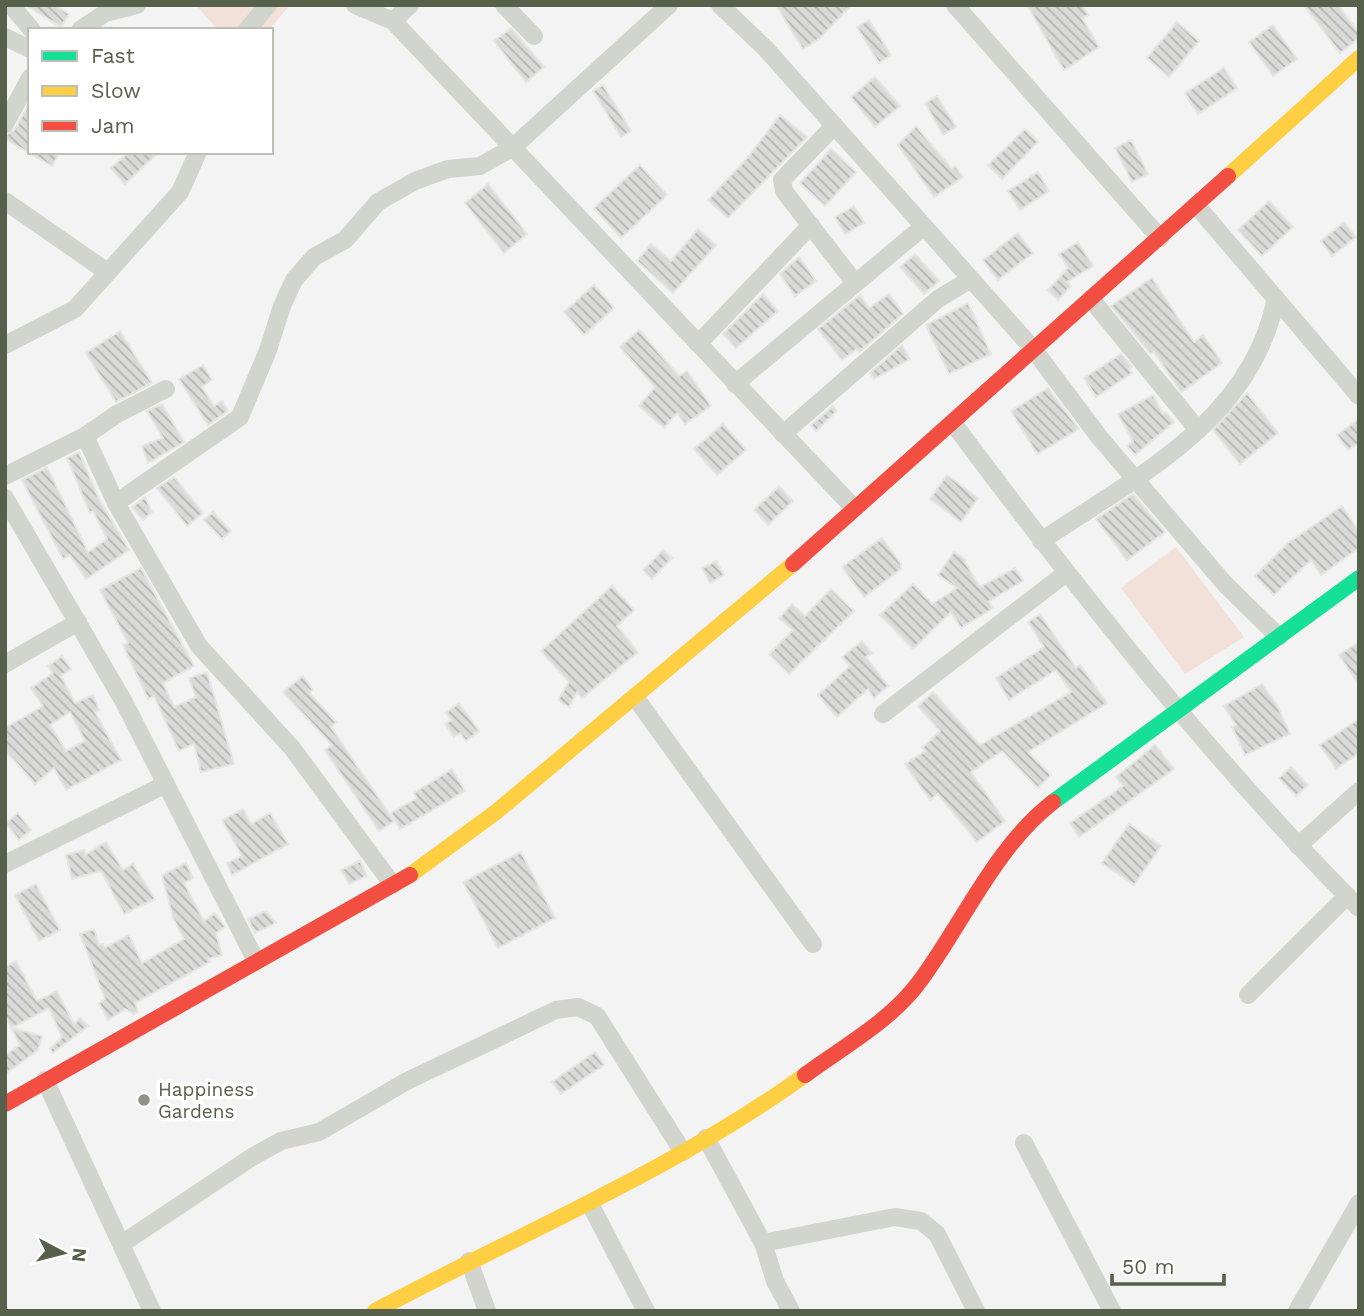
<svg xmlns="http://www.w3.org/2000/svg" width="1364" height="1316" viewBox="0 0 1364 1316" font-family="'Work Sans',sans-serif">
<defs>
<pattern id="building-back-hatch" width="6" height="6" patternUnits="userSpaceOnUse" patternTransform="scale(1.75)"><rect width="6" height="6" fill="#dadbd9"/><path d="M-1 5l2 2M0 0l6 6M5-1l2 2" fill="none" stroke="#b4b5b2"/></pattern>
</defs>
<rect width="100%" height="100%" fill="#f3f3f3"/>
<g fill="#f1e1d8">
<polygon points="196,5 290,5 269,30 218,30"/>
<polygon points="1176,547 1244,637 1185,674 1121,588"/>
</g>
<g fill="url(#building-back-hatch)" stroke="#e5e6e4" stroke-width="2" fill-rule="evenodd">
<polygon points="26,5 54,5 69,14 61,27"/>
<polygon points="776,5 851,5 819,39 803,49"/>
<polygon points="1027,5 1082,5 1088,15 1082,18 1099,47 1064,70"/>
<polygon points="1304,5 1338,5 1359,33 1359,38 1340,53"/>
<polygon points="869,20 891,55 879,63 857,27"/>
<polygon points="1177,22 1199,41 1169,77 1147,58"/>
<polygon points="1273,25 1297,59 1273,76 1249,42"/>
<polygon points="511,28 544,67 526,82 494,41"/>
<polygon points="1224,68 1237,88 1198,114 1185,93"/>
<polygon points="875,77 900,106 875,127 851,97"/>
<polygon points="603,85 631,131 621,137 593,91"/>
<polygon points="937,96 956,127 943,135 925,103"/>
<polygon points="30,102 30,152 60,152 52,166 5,139 6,135 15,129"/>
<polygon points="780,115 807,137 728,218 708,200 749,156"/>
<polygon points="916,126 952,169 955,166 963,177 934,197 898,145"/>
<polygon points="1025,129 1038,142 1002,179 988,165"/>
<polygon points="1131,140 1148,174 1132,182 1115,148"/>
<polygon points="831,149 856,172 825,206 800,183"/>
<polygon points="129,152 159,152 125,184 111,168"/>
<polygon points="640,165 667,195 621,238 594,208"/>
<polygon points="1038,172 1049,191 1020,210 1008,191"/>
<polygon points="488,184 527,234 504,253 465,203"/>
<polygon points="1269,201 1293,227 1262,256 1238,230"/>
<polygon points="854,206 864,223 845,234 835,217"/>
<polygon points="1344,222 1356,237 1332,256 1321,241"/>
<polygon points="698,229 716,245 673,293 637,261 651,244 671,261"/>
<polygon points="1018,233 1033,253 998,280 983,260"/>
<polygon points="1078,242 1093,266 1067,282 1071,286 1058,300 1048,290 1068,268 1059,254"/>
<polygon points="915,254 939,281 924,294 900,267"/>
<polygon points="799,257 816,281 795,296 780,274"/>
<polygon points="1152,278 1194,342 1203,335 1222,363 1181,392 1154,352 1151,354 1111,306"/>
<polygon points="594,285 614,308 584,335 564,312"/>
<polygon points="763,294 778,311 736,348 723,334"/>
<polygon points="889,294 903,314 859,352 857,349 842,360 818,329 860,295 869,308"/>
<polygon points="968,303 991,354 949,374 926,325"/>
<polygon points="639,330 679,376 687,371 711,406 685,424 677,413 664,428 639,406 655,387 620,347"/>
<polygon points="120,331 152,383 116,402 86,353"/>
<polygon points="902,345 910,359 874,379 870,373"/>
<polygon points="1121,354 1132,367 1129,369 1132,373 1096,397 1084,378"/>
<polygon points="203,365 212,380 202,387 214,406 222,401 228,411 208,425 179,379"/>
<polygon points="1048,388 1079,429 1037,454 1011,411"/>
<polygon points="1247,393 1278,433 1240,464 1213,430"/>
<polygon points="1153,395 1163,414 1166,412 1174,422 1135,455 1127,446 1133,441 1118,414"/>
<polygon points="162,404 184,442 148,463 142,446 163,438 147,411"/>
<polygon points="833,406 837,411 816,431 811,425"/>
<polygon points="1359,419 1359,443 1348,450 1337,435"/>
<polygon points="723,424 746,450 717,475 694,449"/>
<polygon points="79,452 99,499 129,550 86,579 70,555 63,559 22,480 47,467 88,552 107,539 93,511 90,513 67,458"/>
<polygon points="947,475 978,498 961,522 930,499"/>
<polygon points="174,477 203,513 187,526 157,488"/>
<polygon points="779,486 793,501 768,525 754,510"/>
<polygon points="1133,494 1165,532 1127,560 1096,519"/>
<polygon points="145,497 152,512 143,520 132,507"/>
<polygon points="1342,506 1359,532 1359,548 1321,575 1311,560 1274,595 1255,576 1288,543"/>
<polygon points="213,512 231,531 222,539 204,520"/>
<polygon points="882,538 901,564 901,569 864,597 842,567"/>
<polygon points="663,550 672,558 652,579 643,570"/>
<polygon points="954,552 966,560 965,562 980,587 1015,568 1023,581 989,601 993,608 961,628 951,612 913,649 880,615 913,584 932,604 957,588 938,575"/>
<polygon points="716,561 724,575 710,583 702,568"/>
<polygon points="141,568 194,666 163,683 174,707 196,697 189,678 207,672 234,764 201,772 194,744 179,751 154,696 148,699 123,645 128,643 100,590"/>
<polygon points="612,586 634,610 617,626 638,652 582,698 577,692 569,707 558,700 569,682 541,651"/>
<polygon points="831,589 854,611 789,674 769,654 793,630 779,618 792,604 805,616"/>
<polygon points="1040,614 1076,668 1080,665 1107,703 1028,752 1051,775 1038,788 1002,751 971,772 1005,821 977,842 938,794 930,800 905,764 925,751 922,748 940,731 918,706 933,692 980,745 1071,692 1056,670 1009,700 996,678 1044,647 1028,622"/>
<polygon points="862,641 872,653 866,657 888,686 874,698 868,689 837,717 818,695 850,666 842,657"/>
<polygon points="1359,642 1359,685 1339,655"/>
<path d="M62,656L71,669L61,676L75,703L93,695L99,710L95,712L121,760L66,790L54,768L35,784L5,750V728L43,706L31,688L53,673L48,666ZM70,712L85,741L66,751L50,725Z"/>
<polygon points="303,676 313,690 309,693 336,722 331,727 394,821 379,831 325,750 332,745 283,692"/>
<polygon points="1262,684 1277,705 1290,734 1245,755 1232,727 1236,725 1224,706"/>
<polygon points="459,703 479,731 466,741 460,733 454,737 445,724 451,720 446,713"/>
<polygon points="1359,719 1359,753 1336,769 1320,745"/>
<polygon points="1155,745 1174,769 1079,837 1070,823 1123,786 1116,777"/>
<polygon points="1291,767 1308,785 1296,796 1279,778"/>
<polygon points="452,769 465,791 400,829 391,813 417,798 414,793"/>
<polygon points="243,809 251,824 270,813 288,844 232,875 227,863 242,856 222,820"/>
<polygon points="18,813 31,830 19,840 6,823"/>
<polygon points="1129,824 1161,846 1134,885 1102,863"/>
<polygon points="106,842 123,870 133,864 155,899 124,914 101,871 72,879 66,855 84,850 85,855"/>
<polygon points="521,852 555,918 498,948 463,882"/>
<polygon points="360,861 367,876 349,884 341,870"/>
<polygon points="186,863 193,878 184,883 204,921 215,913 225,927 216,933 222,955 208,959 210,962 135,1003 138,1012 134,1014 125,1009 108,1020 99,1003 105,999 80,934 94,929 99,945 103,944 104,948 129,935 142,963 184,939 173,918 162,875"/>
<polygon points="36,884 60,930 39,941 15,895"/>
<polygon points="266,911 276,923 255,933 248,919"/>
<polygon points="16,961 37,1001 57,991 74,1024 80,1018 88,1026 53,1053 50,1049 62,1037 49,1008 12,1028 42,1036 38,1050 5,1074 5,1055 20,1045 5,1015 5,967"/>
<polygon points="595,1052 604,1065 561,1094 552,1082"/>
</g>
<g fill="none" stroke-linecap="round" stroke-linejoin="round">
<g stroke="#d2d4ce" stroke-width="18">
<polyline points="11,5 32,30"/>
<polyline points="355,5 393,21 854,508"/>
<polyline points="504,5 534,36"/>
<polyline points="720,5 766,49 971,279 1034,350 1100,438 1225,584 1279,637"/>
<polyline points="955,5 1160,238"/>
<polyline points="393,21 410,5"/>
<polyline points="80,30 105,13 137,5"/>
<polyline points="247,30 268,5"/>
<polyline points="5,37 30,49"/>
<polyline points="5,124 30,78"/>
<polyline points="834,126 782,180 784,191 855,283"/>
<polyline points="5,201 106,271"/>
<polyline points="1196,205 1359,396"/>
<polyline points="1091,299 1198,430"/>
<polyline points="698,344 811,225"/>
<polyline points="5,345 75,309 180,192 198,152"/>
<polyline points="735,384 923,227"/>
<path d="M953,423C1079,592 1210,758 1359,908"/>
<polyline points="783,434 938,299 971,279"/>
<polyline points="85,436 116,503 199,646 292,748 393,885"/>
<polyline points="5,476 85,436 117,414 166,389"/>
<polyline points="5,498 124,702 256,961"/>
<polyline points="116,503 240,417 268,350 282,306 294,280 314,257 345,240 378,202 415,181 448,169 480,166 512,148 669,5"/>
<path d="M1041,541C1136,477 1252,421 1276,298"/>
<polyline points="5,664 78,622"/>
<polyline points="635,697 813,944"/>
<polyline points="883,714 1066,573"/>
<polyline points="1298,846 1359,791"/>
<polyline points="5,864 166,784"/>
<polyline points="1248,995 1347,896"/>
<polyline points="45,1080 152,1311"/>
<polyline points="706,1138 763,1243 775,1281 791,1311"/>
<polyline points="1024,1143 1112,1311"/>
<polyline points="590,1204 646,1311"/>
<polyline points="123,1243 252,1157 281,1141 319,1132 407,1081 556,1010 578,1007 597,1016 683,1152"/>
<polyline points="763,1243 895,1217 921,1221 937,1234 976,1311"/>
<polyline points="469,1261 487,1311"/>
<polyline points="1297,1311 1359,1203"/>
</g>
<polyline stroke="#16e098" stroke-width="16" points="1053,802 1359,578"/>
<g stroke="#ffcf43" stroke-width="16">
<polyline points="1228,176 1359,58"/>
<polyline points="410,875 496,812 793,564"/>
<path d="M375,1311C519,1234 672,1171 805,1075"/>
</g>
<g stroke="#f24e42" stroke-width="16">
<polyline points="793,564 1228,176"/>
<path d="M805,1075C844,1046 891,1021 920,981C963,923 995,847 1053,802"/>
<polyline points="5,1104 410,875"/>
</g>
</g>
<circle fill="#8d9385" stroke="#fff" stroke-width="2.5" cx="144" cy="1100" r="7"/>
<g text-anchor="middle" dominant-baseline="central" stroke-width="7" stroke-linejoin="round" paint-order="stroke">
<g font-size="19" fill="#56604a" stroke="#fff" text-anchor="start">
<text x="158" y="1089">Happiness<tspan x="158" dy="22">Gardens</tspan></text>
</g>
</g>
<rect width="1364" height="1316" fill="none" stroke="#56604a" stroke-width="14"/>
<rect x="28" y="28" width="245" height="126" fill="#ffffff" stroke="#bbbfb7" stroke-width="2"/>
<rect x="42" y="51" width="35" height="10" fill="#16e098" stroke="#bbbfb7" stroke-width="2"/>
<text x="91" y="63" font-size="21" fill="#56604a">Fast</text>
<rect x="42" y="86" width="35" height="10" fill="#ffcf43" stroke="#bbbfb7" stroke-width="2"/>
<text x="91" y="98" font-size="21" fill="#56604a">Slow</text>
<rect x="42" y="121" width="35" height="10" fill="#f24e42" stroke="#bbbfb7" stroke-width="2"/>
<text x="91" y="133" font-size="21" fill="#56604a">Jam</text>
<g transform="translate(63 1253) rotate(97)" stroke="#ffffff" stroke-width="5" paint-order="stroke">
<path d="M0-5L12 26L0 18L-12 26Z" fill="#56604a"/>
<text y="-10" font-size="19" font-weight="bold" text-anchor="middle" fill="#56604a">N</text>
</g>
<path d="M1112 1274v10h112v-10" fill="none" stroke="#56604a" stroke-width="3.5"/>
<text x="1122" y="1274" font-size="21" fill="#56604a" stroke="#ffffff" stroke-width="5" paint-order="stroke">50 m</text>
</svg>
